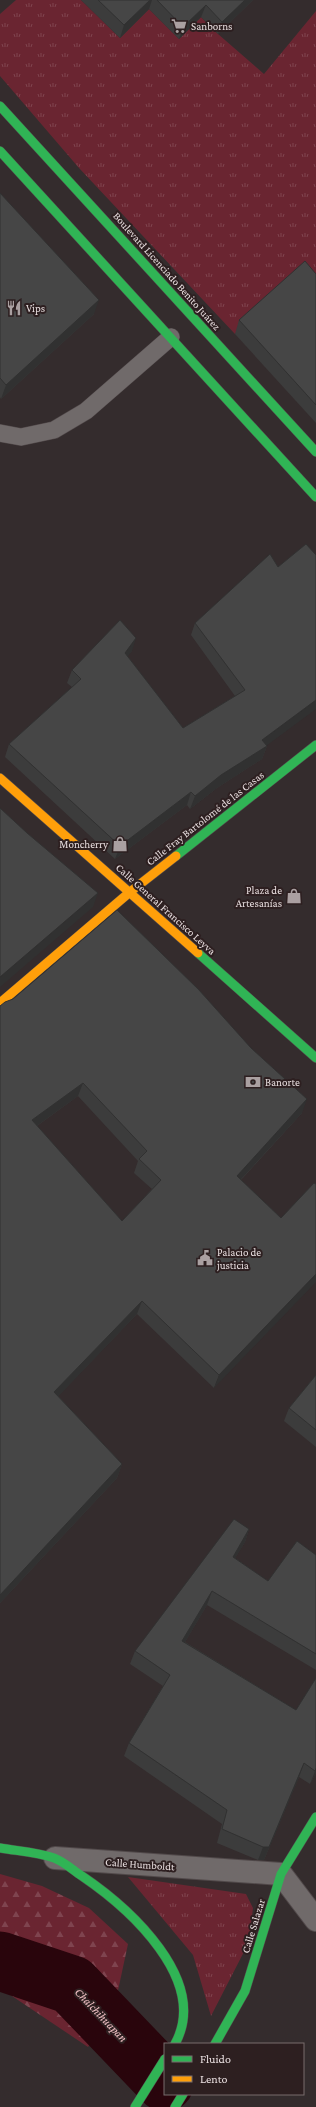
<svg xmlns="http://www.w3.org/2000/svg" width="316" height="2107" viewBox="0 0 316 2107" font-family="'Crimson Pro',serif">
<defs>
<pattern id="grass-tufts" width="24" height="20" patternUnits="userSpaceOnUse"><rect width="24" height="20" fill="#6a2531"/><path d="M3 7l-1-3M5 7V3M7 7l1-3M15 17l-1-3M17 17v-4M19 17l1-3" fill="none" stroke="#7f444f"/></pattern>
<pattern id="forest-firs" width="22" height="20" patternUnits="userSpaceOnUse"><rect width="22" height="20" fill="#6a2531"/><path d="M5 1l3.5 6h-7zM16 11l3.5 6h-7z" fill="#7f444f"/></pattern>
</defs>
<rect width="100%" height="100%" fill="#342c2d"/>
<g fill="url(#grass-tufts)">
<polygon points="16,0 81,0 120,38 149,9 179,39 201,17 218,34 264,74 316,11 316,292 300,274 235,334 79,168 0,76 0,14"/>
<polygon points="128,1877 246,1894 253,1908 249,1942 211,2016 193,1955"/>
</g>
<polygon fill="url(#forest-firs)" points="0,1874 42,1886 89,1908 128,1944 114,2009 88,2047 0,1988"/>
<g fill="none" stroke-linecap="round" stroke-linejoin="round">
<polyline stroke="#29050c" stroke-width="59" points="0,1961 72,1985 165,2082"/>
<defs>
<polyline id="lane" points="0,433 21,437 54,430 86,411 171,337"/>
<polyline id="street" points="55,1858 281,1874 316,1920"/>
<g id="fast">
<polyline points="0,106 316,452"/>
<polyline points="0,151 316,497"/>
<polyline points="176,856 316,745"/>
<polyline points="198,953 316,1058"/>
<path d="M0,1848C17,1851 37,1852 54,1858C63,1861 73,1870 82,1876C129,1908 210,1980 175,2044"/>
<polyline points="215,2044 245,1991 281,1874 316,1817"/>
<polyline points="135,2107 165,2059"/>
<polyline points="175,2107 183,2094"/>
</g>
<g id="slow">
<polyline points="0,778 198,953"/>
<polyline points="0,1003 130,892 176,856"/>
</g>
</defs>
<use href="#lane" stroke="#51494a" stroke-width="18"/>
<use href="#street" stroke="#51494a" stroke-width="24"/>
<use href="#fast" stroke="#51494a" stroke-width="10"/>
<use href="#slow" stroke="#51494a" stroke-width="10"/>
<use href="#lane" stroke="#706a6a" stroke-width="17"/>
<use href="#street" stroke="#706a6a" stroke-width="22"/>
<use href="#fast" stroke="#30b455" stroke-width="9"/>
<use href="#slow" stroke="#ff9f0a" stroke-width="9"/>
</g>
<g fill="#3c3c3c" fill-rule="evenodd">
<polygon points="81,0 253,0 218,34 201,17 179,39 149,9 120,38"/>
<polygon points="0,193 94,314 1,399 0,397"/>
<polygon points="316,274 316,423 235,334 239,320"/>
<polygon points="270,554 267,746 262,759 217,788 190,809 187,805 115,859 5,757 9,744 72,687 67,683 72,670 132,651 127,656 183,728 235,696 191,635 195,623"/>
<path d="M0,1006L302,1113L241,1180L281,1218L214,1388L137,1314L58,1396L122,1464L117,1478L0,1603ZM78,1096L138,1161L134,1173L152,1189L122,1221L37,1126Z"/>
<polygon points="316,1375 316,1447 284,1421 289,1408"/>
<polygon points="249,1529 245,1542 235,1558 268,1581 316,1555 316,1670 207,1605 185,1642 296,1710 316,1678 316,1773 310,1784 299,1777 264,1860 258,1860 217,1843 222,1824 124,1756 129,1743 163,1686 130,1664 135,1651"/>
</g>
<g fill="#313131">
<polygon points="150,0 152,0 149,9 120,38 124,25"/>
<polygon points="245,0 253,0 218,34 222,22"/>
<polygon points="206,5 201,17 179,39 183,27"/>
<polygon points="99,300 94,314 1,399 6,385"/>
<polygon points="136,638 132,651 120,666 125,653"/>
<polygon points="316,700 316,709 262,749 267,746 262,759 217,788 190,809 195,796 262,740"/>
<polygon points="191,792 187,805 115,859 120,846"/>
<polygon points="98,893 93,907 0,987 0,977"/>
<polygon points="83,1083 78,1096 27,1133 32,1120"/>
<polygon points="307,1099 302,1113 232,1189 237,1176"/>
<polygon points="316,1274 316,1282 214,1388 219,1375"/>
<polygon points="142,1301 137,1314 50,1405 54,1392"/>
<polygon points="122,1464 117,1478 0,1603 0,1595"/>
<polygon points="249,1529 245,1542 228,1570 233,1557"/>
<polygon points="212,1591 207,1605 178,1654 182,1641"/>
<polygon points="304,1763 299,1777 264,1860 258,1860 263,1847"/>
<polygon points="316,1768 316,1773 310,1784 315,1771"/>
</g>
<g fill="#464646" stroke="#313131" fill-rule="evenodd">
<polygon points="98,0 150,0 124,25"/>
<polygon points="157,0 245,0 222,22 206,5 183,27"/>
<polygon points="0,193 99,300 6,385 0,378"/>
<polygon points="305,261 316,274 316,405 239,320"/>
<polygon points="306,544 316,555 316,700 262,740 267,746 221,775 195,796 191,792 120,846 9,744 81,679 72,670 120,620 136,638 125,653 183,728 245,690 195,623 270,554 278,567"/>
<polygon points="0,808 27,833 98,893 0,977"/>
<path d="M117,910L199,990L251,1048L307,1099L237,1176L281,1218L314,1183L316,1184V1274L219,1375L142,1301L54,1392L122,1464L0,1595V1006L5,1002L13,999ZM83,1083L147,1151L139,1159L161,1180L122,1221L32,1120Z"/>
<polygon points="316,1375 316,1430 289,1408"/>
<polygon points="234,1519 249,1529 233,1557 268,1581 297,1541 316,1555 316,1654 212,1591 182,1641 296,1710 316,1678 316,1768 315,1771 304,1763 269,1847 263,1847 222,1829 227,1810 129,1743 170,1675 135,1651"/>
</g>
<defs>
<symbol id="supermarket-bare" viewBox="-9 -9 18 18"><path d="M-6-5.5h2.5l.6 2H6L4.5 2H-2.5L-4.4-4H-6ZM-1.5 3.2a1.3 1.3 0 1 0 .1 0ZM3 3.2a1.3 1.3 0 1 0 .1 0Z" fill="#aaa0a1" stroke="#2d1f20" stroke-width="2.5" paint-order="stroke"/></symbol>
<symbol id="restaurant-bare" viewBox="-9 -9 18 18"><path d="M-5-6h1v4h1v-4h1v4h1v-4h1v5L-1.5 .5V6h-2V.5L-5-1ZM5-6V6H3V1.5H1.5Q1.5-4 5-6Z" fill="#aaa0a1" stroke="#2d1f20" stroke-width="2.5" paint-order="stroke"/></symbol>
<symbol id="shop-bare" viewBox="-9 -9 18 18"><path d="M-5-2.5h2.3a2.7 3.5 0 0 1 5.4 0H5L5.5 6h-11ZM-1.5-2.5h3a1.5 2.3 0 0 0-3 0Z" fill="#aaa0a1" stroke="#2d1f20" stroke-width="2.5" paint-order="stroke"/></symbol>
<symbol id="bank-bare" viewBox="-9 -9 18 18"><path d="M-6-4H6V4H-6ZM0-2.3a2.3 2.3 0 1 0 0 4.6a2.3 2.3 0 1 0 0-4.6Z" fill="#aaa0a1" stroke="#2d1f20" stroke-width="2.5" paint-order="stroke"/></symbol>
<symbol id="civic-bare" viewBox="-9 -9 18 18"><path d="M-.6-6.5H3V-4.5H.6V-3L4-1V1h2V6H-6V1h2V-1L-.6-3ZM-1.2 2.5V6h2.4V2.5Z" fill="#aaa0a1" stroke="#2d1f20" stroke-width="2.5" paint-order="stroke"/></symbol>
</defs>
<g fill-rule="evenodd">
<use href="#supermarket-bare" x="168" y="15" width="22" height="22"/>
<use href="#restaurant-bare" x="3" y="297" width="22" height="22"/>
<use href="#shop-bare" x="109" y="833" width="22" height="22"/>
<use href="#shop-bare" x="283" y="885" width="22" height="22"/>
<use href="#bank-bare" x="242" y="1071" width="22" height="22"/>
<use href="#civic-bare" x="194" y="1247" width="22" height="22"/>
</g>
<g text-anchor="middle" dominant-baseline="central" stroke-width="4" stroke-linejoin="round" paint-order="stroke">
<g font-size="11" fill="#e9dfe0" stroke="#2d1f20" text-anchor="start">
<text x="191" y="26">Sanborns</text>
<text x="26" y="308">Vips</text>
<text x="108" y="844" text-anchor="end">Moncherry</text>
<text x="282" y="890" text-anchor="end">Plaza de<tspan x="282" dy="13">Artesanías</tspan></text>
<text x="265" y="1082">Banorte</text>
<text x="217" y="1252">Palacio de<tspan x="217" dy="13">justicia</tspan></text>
</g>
<g font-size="11" fill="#e9dfe0" stroke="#2d1f20">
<text transform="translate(167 271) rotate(48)">Boulevard Licenciado Benito Juárez</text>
<text transform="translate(205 818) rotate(-38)">Calle Fray Bartolomé de las Casas</text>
<text transform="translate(166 909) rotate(42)">Calle General Francisco Leyva</text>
<text transform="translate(140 1864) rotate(4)">Calle Humboldt</text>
<text transform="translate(253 1926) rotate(-73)">Calle Salazar</text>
</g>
<g font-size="12" font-style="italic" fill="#f4c3c7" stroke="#2d1f20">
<text transform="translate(101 2015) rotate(46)">Chalchihuapan</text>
</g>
</g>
<rect x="164" y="2043" width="140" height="52" fill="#2d1f20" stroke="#786c6d"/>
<rect x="172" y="2056" width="20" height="6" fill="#30b455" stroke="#786c6d"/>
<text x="200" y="2063" font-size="12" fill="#e9dfe0">Fluido</text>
<rect x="172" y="2076" width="20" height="6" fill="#ff9f0a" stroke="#786c6d"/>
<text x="200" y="2083" font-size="12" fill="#e9dfe0">Lento</text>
</svg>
